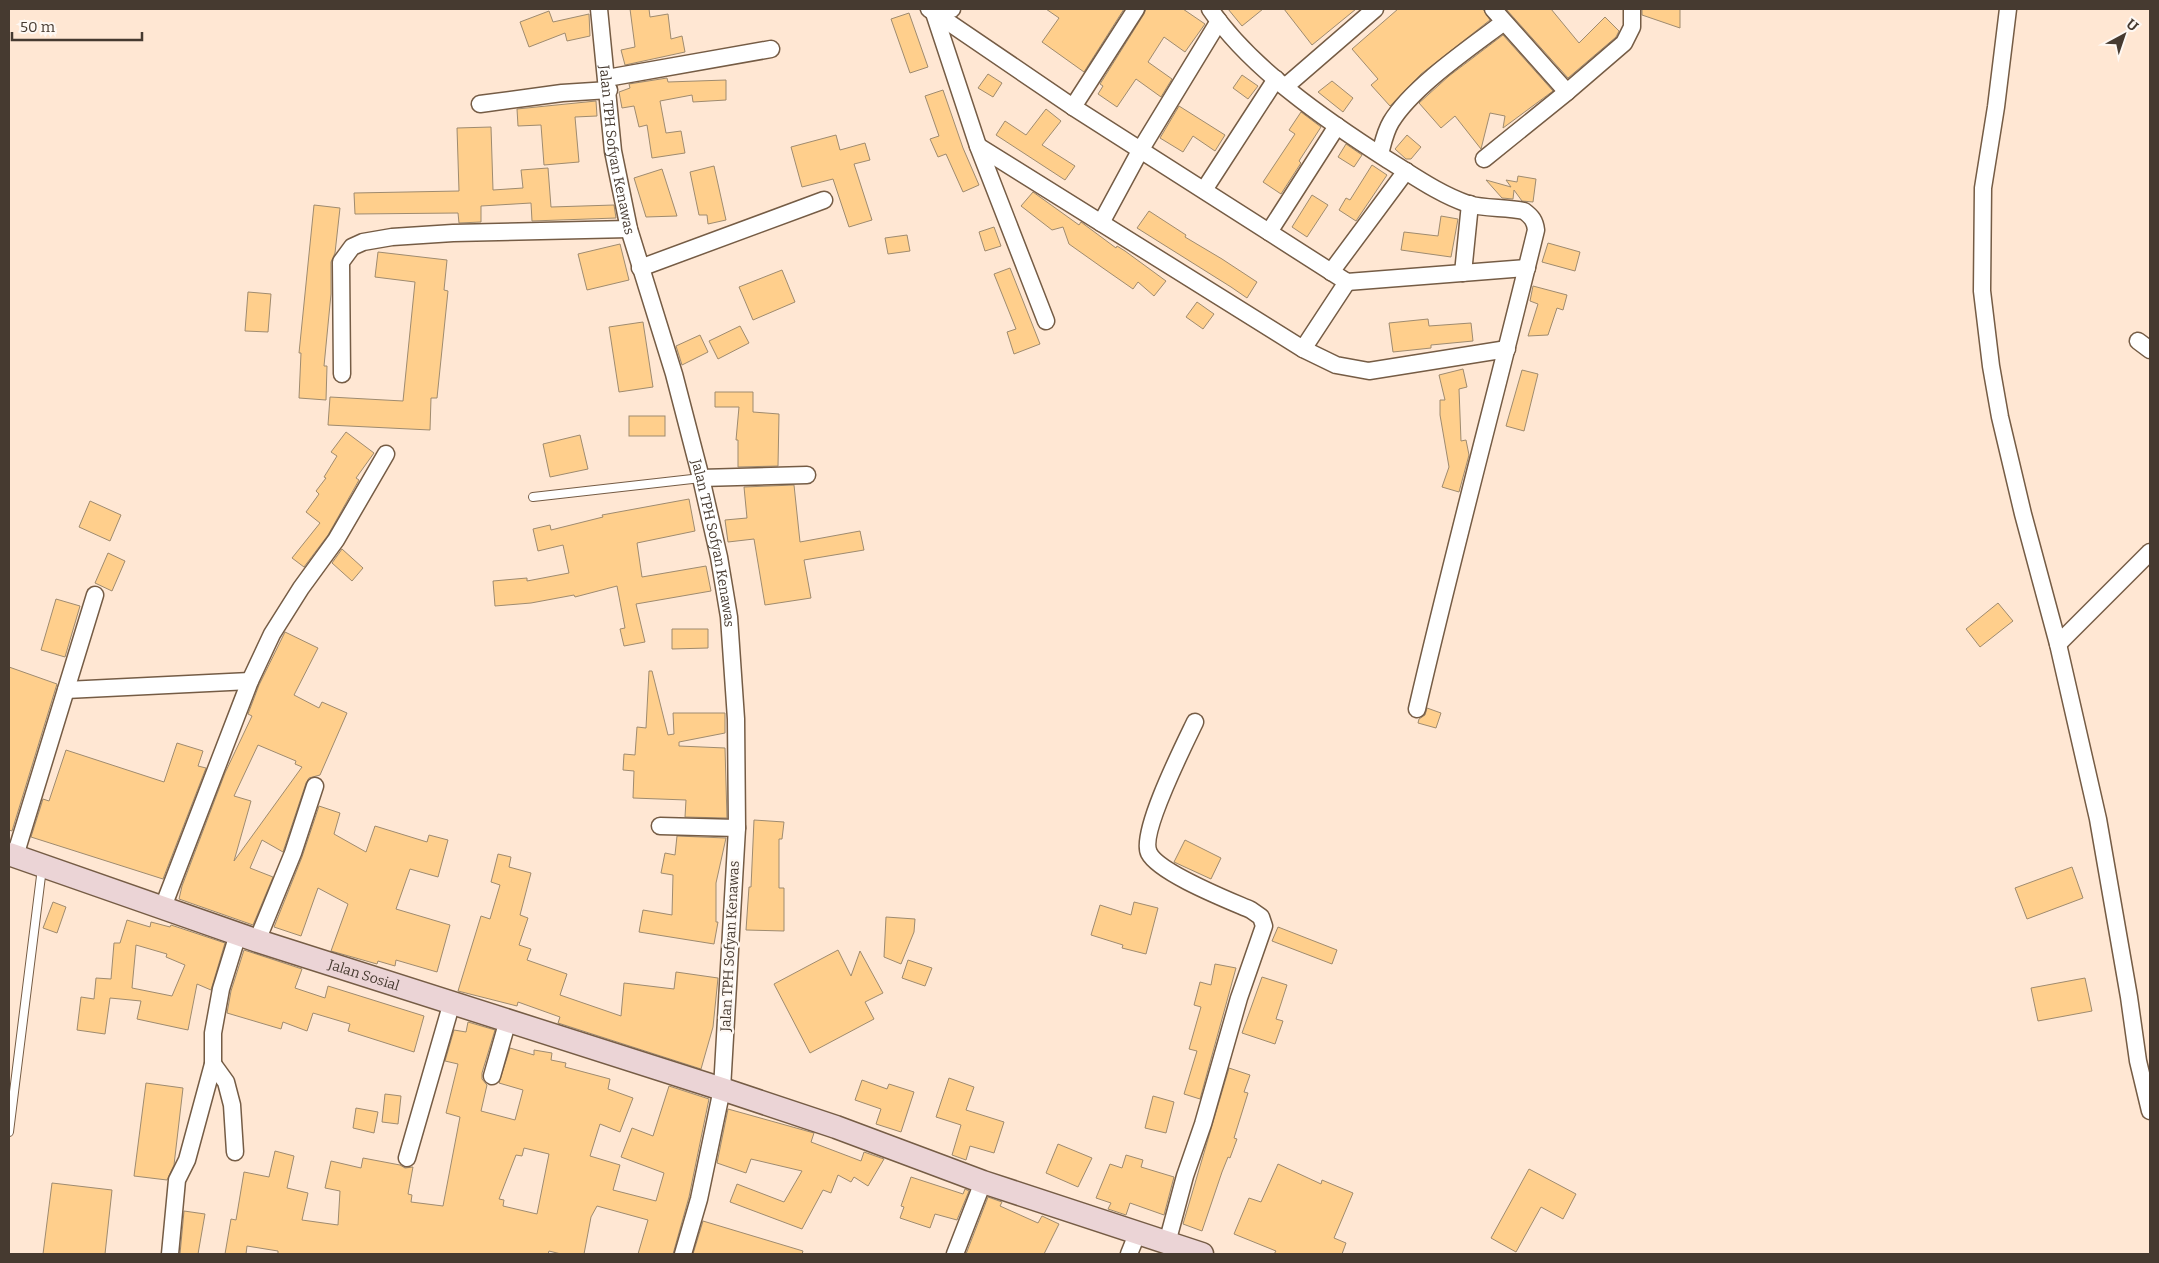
<svg xmlns="http://www.w3.org/2000/svg" width="2159" height="1263" viewBox="0 0 2159 1263" font-family="Bitter,serif">
<rect width="100%" height="100%" fill="#ffe7d3"/>
<g fill="#ffcf8c" stroke="#9f8b6f" fill-rule="evenodd">
<polygon points="630,9 649,9 650,17 668,14 671,39 682,36 685,52 625,65 621,50 635,47"/>
<polygon points="1046,9 1124,9 1084,72 1042,42 1059,18"/>
<polygon points="1146,9 1183,9 1205,24 1185,52 1164,37 1148,62 1172,79 1161,97 1136,79 1117,107 1098,94 1103,86 1100,84 1144,14"/>
<polygon points="1228,9 1263,9 1242,26"/>
<polygon points="1284,9 1356,9 1312,45"/>
<polygon points="1398,9 1483,9 1490,20 1421,74 1390,106 1371,85 1378,79 1352,49"/>
<polygon points="1506,9 1551,9 1579,43 1605,17 1619,31 1616,37 1568,78"/>
<polygon points="1642,9 1680,9 1680,28 1642,15"/>
<polygon points="549,11 553,22 589,14 590,36 567,41 565,33 529,47 520,22"/>
<polygon points="909,13 928,67 910,73 891,19"/>
<polygon points="1503,35 1553,91 1503,128 1505,116 1490,113 1481,149 1455,116 1441,128 1419,103 1449,76"/>
<polygon points="988,74 1002,83 993,97 978,88"/>
<polygon points="1242,75 1258,86 1248,99 1233,88"/>
<polygon points="667,78 668,82 726,80 726,100 693,102 692,95 660,101 666,133 681,131 685,153 652,158 647,125 639,127 634,106 622,108 619,92 630,88 629,84"/>
<polygon points="1332,81 1353,98 1343,112 1318,92"/>
<polygon points="943,90 963,148 979,185 963,192 946,154 938,157 930,139 939,136 925,96"/>
<polygon points="596,101 597,116 575,117 579,162 544,165 541,125 518,126 517,109"/>
<polygon points="1179,106 1225,135 1215,151 1193,136 1183,152 1160,138"/>
<polygon points="1046,109 1061,121 1042,145 1075,166 1065,180 996,135 1005,121 1026,135"/>
<polygon points="1301,112 1321,127 1299,161 1301,163 1281,194 1263,182 1295,134 1289,130"/>
<polygon points="491,127 493,190 523,188 521,170 548,168 551,207 614,205 616,218 532,221 531,203 481,206 481,222 459,223 458,213 355,214 354,193 459,191 457,128"/>
<polygon points="836,135 840,150 865,143 870,160 854,164 872,220 849,227 833,179 802,187 791,147"/>
<polygon points="1407,135 1421,147 1411,159 1406,159 1395,149"/>
<polygon points="1346,144 1362,155 1354,167 1338,157"/>
<polygon points="1372,165 1387,175 1356,221 1339,210 1346,198 1350,200"/>
<polygon points="714,166 726,220 708,224 707,215 699,215 690,172"/>
<polygon points="662,169 677,216 646,217 634,178"/>
<polygon points="1518,176 1536,179 1533,202 1522,201 1514,190 1513,199 1502,198 1486,180 1511,187 1506,180 1517,182"/>
<polygon points="1033,192 1079,225 1081,222 1116,248 1117,246 1125,251 1166,281 1154,296 1138,282 1133,289 1100,266 1069,244 1063,227 1052,230 1021,206"/>
<polygon points="1312,195 1328,205 1307,237 1292,227"/>
<polygon points="314,205 340,208 335,253 331,262 331,294 324,366 327,366 326,400 299,398 301,353 299,353"/>
<polygon points="1149,211 1186,235 1185,237 1222,259 1257,282 1247,298 1231,287 1137,228"/>
<polygon points="1441,216 1458,219 1451,257 1401,250 1404,232 1438,236"/>
<polygon points="994,227 1001,246 985,251 979,232"/>
<polygon points="907,235 910,251 888,254 885,238"/>
<polygon points="1548,243 1580,252 1575,271 1542,262"/>
<polygon points="620,244 629,280 587,290 578,254"/>
<polygon points="378,252 447,260 444,290 448,291 437,398 431,398 430,430 328,425 330,397 403,401 415,282 375,277"/>
<polygon points="1010,268 1040,344 1014,354 1007,332 1016,329 994,274"/>
<polygon points="782,270 795,302 753,320 739,287"/>
<polygon points="1533,286 1567,295 1563,310 1557,308 1548,335 1528,336 1538,304 1530,301"/>
<polygon points="248,292 271,294 268,332 245,331"/>
<polygon points="1197,302 1214,314 1203,329 1186,317"/>
<polygon points="1428,319 1429,326 1471,323 1473,341 1431,345 1431,348 1393,352 1389,323"/>
<polygon points="643,322 653,387 619,392 609,327"/>
<polygon points="740,326 749,343 718,359 709,341"/>
<polygon points="700,335 708,352 682,365 676,346"/>
<polygon points="1463,369 1467,387 1459,389 1461,441 1466,440 1469,455 1459,492 1442,487 1449,467 1440,415 1440,400 1445,400 1439,375"/>
<polygon points="1522,370 1538,374 1524,431 1506,426"/>
<polygon points="715,392 753,392 753,412 779,414 778,466 738,467 738,440 736,440 739,407 715,407"/>
<rect x="629" y="416" width="36" height="20"/>
<polygon points="346,432 374,453 356,478 359,480 328,535 304,567 292,558 320,523 306,512 319,494 316,491 326,478 324,477 337,456 331,452"/>
<polygon points="580,435 588,469 550,477 543,444"/>
<polygon points="794,485 800,542 860,531 864,550 804,560 811,598 765,605 754,539 728,542 725,520 747,518 744,487"/>
<polygon points="689,499 695,531 637,543 642,577 706,566 711,591 636,604 645,642 624,646 620,629 625,628 617,586 575,597 574,595 531,603 495,606 493,581 527,578 527,581 569,573 563,545 538,551 533,529 550,525 551,530 603,517 602,515"/>
<polygon points="90,501 121,515 110,541 79,527"/>
<polygon points="342,549 363,568 352,581 332,563"/>
<polygon points="108,553 125,561 112,591 95,583"/>
<polygon points="56,599 80,606 65,657 41,650"/>
<polygon points="1998,603 2013,621 1980,647 1966,629"/>
<polygon points="672,629 708,629 708,648 672,649"/>
<path d="M285,632L318,648L294,695L319,708L322,702L347,713L320,775L309,778L306,783L283,852L262,840L250,868L273,877L253,925L179,899L182,886L225,773L252,716L248,714L259,685ZM258,745L296,761L295,764L302,767L234,861L251,801L234,796Z"/>
<polygon points="9,667 57,684 12,831 9,830"/>
<polygon points="649,671 652,671 668,735 674,734 673,713 725,713 725,733 679,742 679,746 725,748 727,818 685,817 686,800 633,798 634,771 623,770 624,754 635,755 637,727 646,728"/>
<polygon points="1427,708 1441,713 1436,728 1418,723 1419,719 1425,715"/>
<polygon points="177,743 203,751 198,766 206,768 163,879 31,837 43,799 49,801 66,750 164,782"/>
<polygon points="319,806 340,813 334,834 366,852 375,826 427,842 429,835 448,840 438,877 410,869 396,909 450,925 437,972 396,960 395,966 378,961 377,964 331,951 348,904 318,888 301,936 274,927 302,857"/>
<polygon points="754,820 784,822 782,839 779,839 779,888 784,888 784,931 746,930 749,887 751,887"/>
<polygon points="677,836 726,838 716,883 716,922 718,922 714,944 639,932 643,910 672,915 673,875 661,873 665,853 675,855"/>
<polygon points="1185,840 1221,858 1211,879 1174,862"/>
<polygon points="498,854 511,857 509,867 531,873 520,915 528,918 519,945 531,949 527,960 567,974 560,995 621,1016 624,983 674,989 676,972 718,978 713,1027 701,1069 558,1023 560,1017 518,1002 517,1006 458,991 481,916 490,919 500,885 491,882"/>
<polygon points="2072,867 2083,898 2027,919 2015,888"/>
<polygon points="53,902 66,907 57,933 43,928"/>
<polygon points="1134,902 1158,908 1146,954 1122,948 1123,945 1091,935 1100,905 1131,915"/>
<polygon points="886,917 915,919 914,932 901,964 884,957"/>
<path d="M127,920L150,927L151,922L170,927L171,925L225,943L211,990L197,984L188,1030L137,1019L141,1001L110,998L105,1034L77,1030L81,997L94,999L96,978L111,979L114,943H120ZM136,945L167,954L166,957L185,965L172,996L132,988Z"/>
<polygon points="1278,927 1337,950 1332,964 1272,941"/>
<polygon points="244,950 302,969 295,988 325,998 328,986 424,1016 414,1052 348,1031 350,1024 313,1013 307,1031 283,1022 281,1029 227,1013 231,991"/>
<polygon points="838,950 851,976 860,951 883,993 865,1002 874,1019 810,1053 774,984"/>
<polygon points="908,960 932,968 925,986 902,978"/>
<polygon points="1215,964 1236,968 1200,1099 1184,1094 1197,1051 1189,1049 1201,1007 1194,1005 1200,982 1211,985"/>
<polygon points="1262,977 1287,985 1276,1019 1283,1021 1275,1044 1242,1033"/>
<polygon points="2085,978 2092,1011 2038,1021 2031,988"/>
<path d="M468,1022L495,1030L482,1073V1079L487,1085L481,1111L515,1120L523,1090L499,1083L510,1048L534,1055V1050L552,1053L551,1060L566,1063L565,1067L610,1079L608,1089L633,1098L620,1132L600,1124L590,1156L620,1165L613,1190L656,1201L664,1173L621,1157L632,1128L653,1136L669,1086L709,1099L689,1197L673,1254H638L648,1220L597,1206L591,1217L584,1254H561L549,1251L548,1254H278V1251L247,1246L246,1254H225L231,1219L236,1220L244,1172L269,1177L275,1151L294,1156L287,1188L308,1193L302,1220L338,1225L340,1191L325,1188L331,1161L361,1168L363,1158L400,1165L405,1168L413,1167L408,1194L412,1195L411,1202L443,1206L460,1117L446,1113L458,1064L445,1061L454,1030L466,1032ZM524,1148L549,1154L537,1214L503,1206L504,1200L499,1199L516,1155L522,1156Z"/>
<polygon points="1229,1068 1250,1075 1244,1092 1248,1093 1234,1138 1237,1139 1230,1158 1228,1157 1222,1172 1202,1231 1183,1224"/>
<polygon points="949,1078 974,1087 966,1110 1004,1122 994,1153 970,1146 966,1160 952,1155 961,1125 936,1117"/>
<polygon points="862,1080 887,1089 889,1084 914,1092 901,1132 876,1124 881,1109 855,1100"/>
<polygon points="146,1083 183,1088 174,1165 167,1180 134,1176"/>
<polygon points="385,1094 401,1096 398,1124 382,1122"/>
<polygon points="1153,1096 1174,1102 1166,1133 1145,1128"/>
<polygon points="356,1108 378,1112 374,1133 353,1128"/>
<polygon points="728,1109 814,1133 811,1142 861,1161 864,1152 884,1159 868,1186 854,1177 851,1182 838,1175 831,1193 823,1190 802,1229 730,1202 737,1184 784,1202 802,1171 751,1159 746,1173 717,1163"/>
<polygon points="1058,1144 1092,1158 1078,1187 1046,1173"/>
<polygon points="1126,1155 1143,1160 1141,1167 1174,1177 1164,1215 1130,1203 1126,1215 1108,1209 1111,1203 1096,1198 1110,1164 1122,1168"/>
<polygon points="1278,1164 1321,1184 1322,1180 1353,1193 1334,1238 1346,1243 1342,1254 1274,1254 1276,1251 1234,1234 1249,1198 1261,1202"/>
<polygon points="1529,1169 1576,1194 1563,1219 1541,1207 1516,1252 1491,1238"/>
<polygon points="911,1177 963,1194 965,1189 969,1191 957,1220 935,1214 930,1228 900,1218 904,1207 901,1206"/>
<polygon points="52,1183 112,1190 105,1254 43,1254"/>
<polygon points="988,1197 1002,1202 1000,1206 1038,1223 1042,1216 1059,1224 1044,1254 966,1254"/>
<polygon points="184,1211 205,1214 198,1254 180,1254"/>
<polygon points="703,1221 803,1251 802,1254 693,1254"/>
</g>
<g fill="none" stroke-linecap="round" stroke-linejoin="round">
<defs>
<g id="lane">
<polyline points="533,497 701,478"/>
<polyline points="9,1132 42,868"/>
</g>
<g id="street">
<path id="s1" d="M599,9L613,151L629,229L674,374L701,478L719,557L729,617L736,719L737,828L722,1089L699,1199L683,1254"/>
<polyline points="929,9 1073,107 1347,282 1527,268"/>
<polyline points="952,9 934,13 978,146 1046,321"/>
<path d="M1210,9C1251,69 1327,121 1388,160C1414,176 1439,194 1468,204C1485,209 1506,207 1524,211C1532,217 1535,221 1536,230C1497,390 1454,549 1417,709"/>
<polyline points="1493,9 1567,92 1624,43 1632,27 1632,9"/>
<polyline points="2008,9 1996,107 1983,188 1982,291 1991,366 2000,417 2023,514 2058,644 2098,819 2129,997 2138,1061 2150,1111"/>
<polyline points="607,78 771,49"/>
<polyline points="1286,86 1375,9"/>
<polyline points="480,104 562,93 609,90"/>
<polyline points="1073,107 1136,9"/>
<polyline points="978,146 1303,349 1347,282"/>
<path d="M1380,154C1383,143 1385,132 1391,122C1412,87 1471,47 1504,22"/>
<polyline points="1484,159 1567,92"/>
<polyline points="1204,190 1276,79"/>
<polyline points="1101,223 1141,149 1219,21"/>
<polyline points="1269,232 1337,126"/>
<polyline points="640,268 824,200"/>
<polyline points="1331,272 1406,171"/>
<polyline points="1463,273 1470,204"/>
<polyline points="2138,341 2150,350"/>
<polyline points="1303,349 1336,365 1369,371 1507,349"/>
<polyline points="342,374 341,262 352,247 363,242 392,237 453,233 629,229"/>
<polyline points="701,478 807,475"/>
<polyline points="2058,644 2150,552"/>
<polyline points="66,690 250,681"/>
<polyline points="660,826 737,828"/>
<polyline points="15,856 95,595"/>
<polyline points="163,907 250,681 272,634 301,588 336,540 386,454"/>
<polyline points="257,941 293,853 315,786"/>
<polyline points="213,1064 226,1082 232,1105 235,1152"/>
<polyline points="492,1076 508,1020"/>
<polyline points="407,1158 452,1002"/>
<path d="M1167,1243L1185,1176L1203,1124L1239,998L1264,926L1261,917L1251,910C1228,900 1159,873 1149,853C1139,834 1185,743 1195,722"/>
<polyline points="170,1254 177,1180 187,1160 213,1064 213,1033 221,989 238,934"/>
<polyline points="955,1254 983,1182"/>
<polyline points="1129,1254 1137,1234"/>
</g>
<g id="secondary">
<path id="s2" d="M9,854L258,941L722,1089L836,1127L983,1182L1202,1254"/>
</g>
</defs>
<use href="#lane" stroke="#755c45" stroke-width="10"/>
<use href="#street" stroke="#755c45" stroke-width="19"/>
<use href="#secondary" stroke="#755c45" stroke-width="25"/>
<use href="#lane" stroke="#fff" stroke-width="8"/>
<use href="#street" stroke="#fff" stroke-width="16"/>
<use href="#secondary" stroke="#ebd4d6" stroke-width="22"/>
</g>
<g text-anchor="middle" dominant-baseline="central" stroke-width="4.5" stroke-linejoin="round" paint-order="stroke">
<g font-size="14" fill="#463a30" stroke="#fef8f3">
<text stroke="none"><textPath href="#s1" startOffset="142">Jalan TPH Sofyan Kenawas</textPath></text>
<text stroke="none"><textPath href="#s1" startOffset="548">Jalan TPH Sofyan Kenawas</textPath></text>
<text transform="translate(730 946) rotate(-87)">Jalan TPH Sofyan Kenawas</text>
<text stroke="none"><textPath href="#s2" startOffset="375">Jalan Sosial</textPath></text>
</g>
</g>
<rect width="2159" height="1263" fill="none" stroke="#463a30" stroke-width="20"/>
<g transform="translate(2124 35) rotate(40)" stroke="#fef8f3" stroke-width="4" paint-order="stroke">
<path d="M0-4L9 19L0 12L-9 19Z" fill="#463a30"/>
<text y="-8" font-size="14" font-weight="bold" text-anchor="middle" fill="#463a30">U</text>
</g>
<path d="M12 32v8h130v-8" fill="none" stroke="#463a30" stroke-width="2.5"/>
<text x="20" y="32" font-size="15" fill="#463a30" stroke="#fef8f3" stroke-width="4" paint-order="stroke">50 m</text>
</svg>
